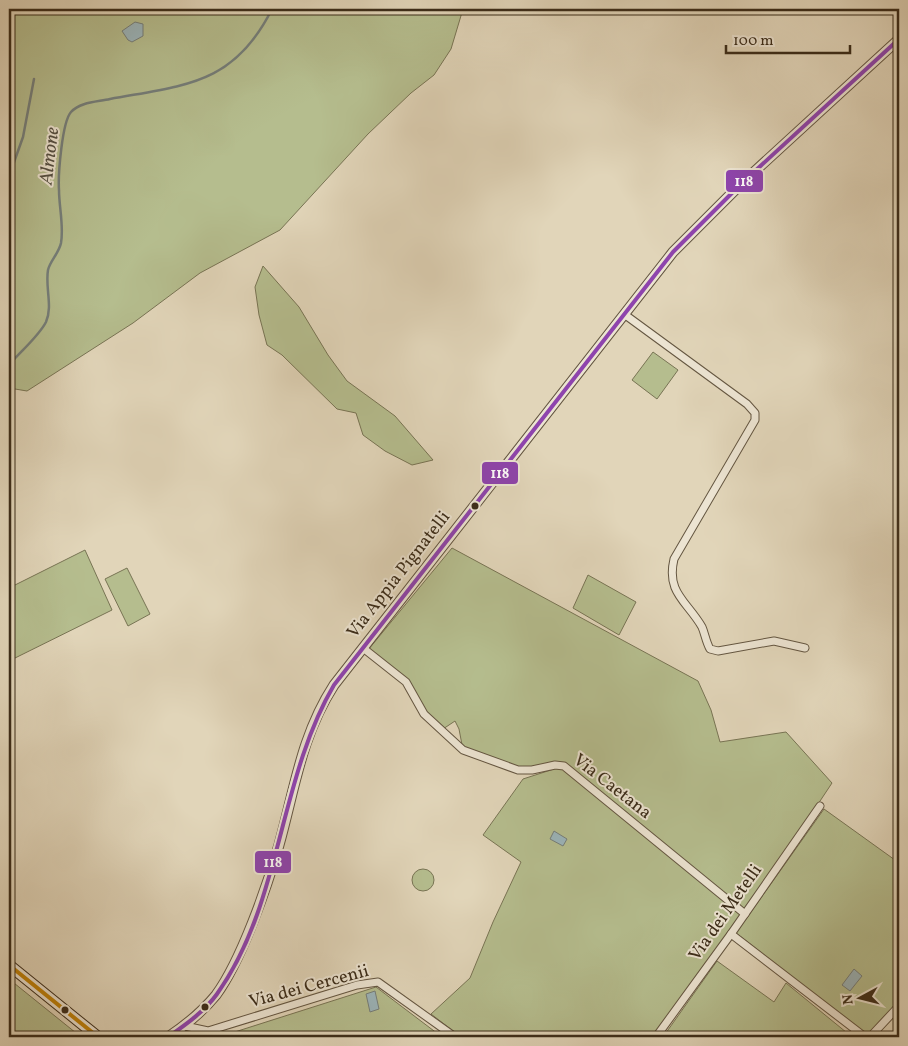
<svg xmlns="http://www.w3.org/2000/svg" width="908" height="1046" viewBox="0 0 908 1046" font-family="Vollkorn,serif">
<rect width="100%" height="100%" fill="#e1d5b9"/>
<filter id="stains"><feTurbulence type="fractalNoise" baseFrequency=".004" numOctaves="4"/><feColorMatrix values="0 0 0 0 .2 0 0 0 0 .09 0 0 0 0 .02 0 0 0 .5 -.17"/></filter>
<radialGradient id="worn" r=".72"><stop offset=".6" stop-color="#630" stop-opacity="0"/><stop offset="1" stop-color="#630" stop-opacity=".3"/></radialGradient>
<g fill="#b5bd8e" stroke="#787454">
<polygon points="9,9 463,9 451,49 434,75 411,93 368,134 280,230 200,273 133,323 27,391 9,388"/>
<polygon points="263,266 299,307 328,355 347,381 395,416 433,460 412,465 385,451 363,435 356,413 337,409 282,355 267,345 259,315 255,287"/>
<polygon points="653,352 678,370 657,399 632,380"/>
<polygon points="452,548 698,681 711,710 720,742 786,732 832,783 745,914 653,1037 461,1037 431,1014 470,978 493,922 521,862 483,835 523,779 560,767 535,770 508,767 463,750 459,729 455,721 443,729 420,707 412,686 368,650"/>
<polygon points="85,550 112,610 9,661 9,588"/>
<polygon points="127,568 150,614 128,626 105,579"/>
<polygon points="588,575 636,602 619,635 573,608"/>
<polygon points="824,809 895,860 899,856 899,1001 867,1035 736,933"/>
<circle cx="423" cy="880" r="11"/>
<polygon points="717,961 774,1002 786,983 852,1037 663,1037"/>
<polygon points="9,979 81,1037 9,1037"/>
<polygon points="376,987 442,1037 219,1037"/>
</g>
<g fill="#9bb5bb" stroke="#757e7a">
<polygon points="135,22 143,24 143,36 132,42 128,40 122,31"/>
<polygon points="554,831 567,839 563,846 550,839"/>
<polygon points="854,969 862,976 850,991 842,985"/>
<polygon points="375,991 379,1009 370,1012 366,994"/>
</g>
<g fill="none" stroke-linecap="round" stroke-linejoin="round">
<g stroke="#757e7a" stroke-width="2.5">
<polyline points="9,230 13,165 23,137 34,79"/>
<polyline points="9,324 12,328"/>
<path d="M9,365C19,353 39,336 46,322C53,306 45,288 48,270C50,261 59,253 61,243C64,226 59,207 59,190C58,175 62,122 71,112C80,102 97,102 110,99C185,85 234,85 272,9"/>
</g>
<defs>
<g id="minor">
<path d="M624,314L747,404L755,413V420L674,559C666,593 687,601 702,627C705,634 706,642 710,649L718,651L774,641L805,648"/>
<polyline points="363,648 406,682 424,714 463,750 518,770 532,770 555,765 564,766 745,914"/>
<polyline points="731,934 865,1037"/>
<polyline points="185,1026 208,1031 357,985 378,982 455,1037"/>
<polyline points="656,1037 731,934 820,806"/>
<polyline points="870,1037 899,1006"/>
</g>
<path id="tertiary" d="M168,1037C186,1025 202,1012 216,995C241,961 267,887 279,845C295,788 301,736 334,685L673,252L742,183L899,39"/>
<polyline id="secondary" points="9,965 98,1037"/>
</defs>
<use href="#minor" stroke="#645641" stroke-width="9"/>
<use href="#tertiary" stroke="#645641" stroke-width="11"/>
<use href="#secondary" stroke="#3b2c19" stroke-width="12"/>
<use href="#minor" stroke="#ece4d2" stroke-width="7"/>
<use href="#tertiary" stroke="#ece4d2" stroke-width="9"/>
<use href="#secondary" stroke="#ece4d2" stroke-width="10"/>
<defs>
<path id="bus-1" d="M168,1037C185,1025 204,1012 217,994C282,903 278,780 334,685L673,252L742,183L899,39"/>
<polyline id="bus-2" points="9,965 98,1037"/>
</defs>
<use href="#bus-1" stroke="#ece4d2" stroke-width="8"/>
<use href="#bus-2" stroke="#ece4d2" stroke-width="8"/>
<use href="#bus-1" stroke="#8e44ad" stroke-width="4"/>
<use href="#bus-2" stroke="#bf8108" stroke-width="4"/>
</g>
<g fill="#3b2c19" stroke="#ece4d2" stroke-width="2">
<circle cx="475" cy="506" r="4.5"/>
<circle cx="205" cy="1007" r="4.5"/>
<circle cx="65" cy="1010" r="4.5"/>
</g>
<g text-anchor="middle" dominant-baseline="central" stroke-width="4" stroke-linejoin="round" paint-order="stroke">
<g font-size="18" fill="#3b2c19" stroke="#ece4d2">
<text transform="translate(399 575) rotate(-52)">Via Appia Pignatelli</text>
<text transform="translate(612 787) rotate(38)">Via Caetana</text>
<text transform="translate(726 913) rotate(-55)">Via dei Metelli</text>
<text transform="translate(309 987) rotate(-15)">Via dei Cercenii</text>
</g>
<g font-size="19" font-style="italic" fill="#534e42" stroke="#ece4d2">
<text transform="translate(50 156) rotate(-83)">Almone</text>
</g>
</g>
<g stroke="#ece4d2" stroke-width="2">
<rect x="725" y="169" width="39" height="24" rx="5" fill="#8e44ad"/>
<rect x="481" y="461" width="38" height="24" rx="5" fill="#8e44ad"/>
<rect x="254" y="850" width="38" height="24" rx="5" fill="#8e44ad"/>
</g>
<g font-size="14" text-anchor="middle" font-weight="bold" fill="#fff">
<text x="744" y="186">118</text>
<text x="500" y="478">118</text>
<text x="273" y="867">118</text>
</g>
<rect width="908" height="1046" fill="none" stroke="#e1d5b9" stroke-width="30"/>
<rect x="10" y="10" width="888" height="1026" fill="none" stroke="#3b2c19" stroke-width="2.5"/>
<rect x="15" y="15" width="878" height="1016" fill="none" stroke="#3b2c19"/>
<g transform="translate(860 998) rotate(263)" stroke="#ece4d2" stroke-width="4" paint-order="stroke">
<path d="M0-4L9 19L0 12L-9 19Z" fill="#3b2c19"/>
<text y="-8" font-size="14" font-weight="bold" text-anchor="middle" fill="#3b2c19">N</text>
</g>
<path d="M726 45v8h124v-8" fill="none" stroke="#3b2c19" stroke-width="2.5"/>
<text x="733" y="45" font-size="15" fill="#3b2c19" stroke="#ece4d2" stroke-width="4" paint-order="stroke">100 m</text>
<rect width="100%" height="100%" filter="url(#stains)"/>
<rect width="100%" height="100%" fill="url(#worn)"/>
</svg>
